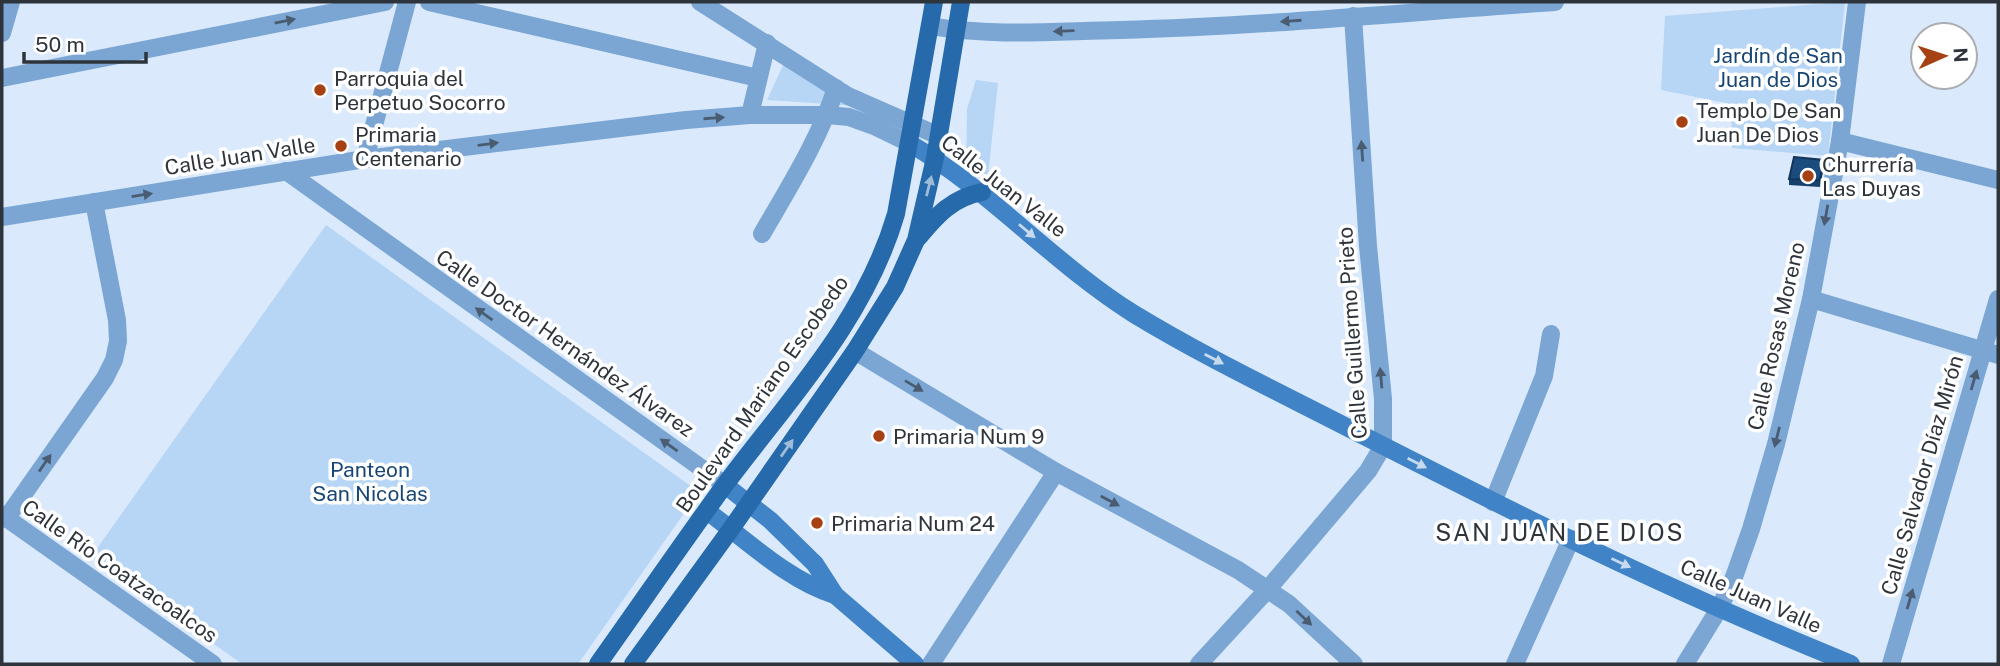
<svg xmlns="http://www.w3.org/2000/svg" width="2000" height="666" viewBox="0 0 2000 666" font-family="'Public Sans',sans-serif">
<rect width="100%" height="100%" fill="#daeafc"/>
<g fill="#b7d5f5">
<polygon points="1845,2 1828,156 1732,148 1731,104 1661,90 1665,16"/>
<polygon points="785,61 858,106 767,100"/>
<polygon points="976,80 998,83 988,176 966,175 967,109"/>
<polygon points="326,225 699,492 578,664 242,664 91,557"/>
</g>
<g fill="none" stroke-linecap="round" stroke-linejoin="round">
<g stroke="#7ba6d4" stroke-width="18">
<polyline points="429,2 758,78"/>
<polyline points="700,2 848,96 939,136"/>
<path d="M930,26C993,37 1057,31 1120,30C1265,26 1410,12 1555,2"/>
<polyline points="2,33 11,2"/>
<polyline points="2,78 385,2"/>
<polyline points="750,115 767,43"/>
<polyline points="1840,141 1998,180"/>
<polyline points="365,159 407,2"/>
<polyline points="286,171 725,485"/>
<polyline points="2,217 365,159 686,120 750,115 827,115 849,117 874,126 909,143"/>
<path d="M762,234C789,187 819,140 836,88"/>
<polyline points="1811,299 1998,355"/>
<polyline points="855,351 1056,472 1238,570 1289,604 1354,664"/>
<polyline points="1493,502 1544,376 1551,334"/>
<polyline points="2,515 213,664"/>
<polyline points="6,519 105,378 114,360 118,341 117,320 94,202"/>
<polyline points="931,664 1056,472"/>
<polyline points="1199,664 1268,589 1368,471 1383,446 1383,399 1368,246 1353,16"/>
<polyline points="1515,664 1571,539"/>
<polyline points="1685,664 1719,609 1734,577 1751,529 1776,444 1811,299 1840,141 1857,2"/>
<polyline points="1891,664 1998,299"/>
</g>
<g stroke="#4183c7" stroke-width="18">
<path d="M909,143C991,191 1054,264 1134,314C1208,359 1287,396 1364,436C1482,496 1600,556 1721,609C1764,628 1807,646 1851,664"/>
<polyline points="725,485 770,520 815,564 835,595 915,664"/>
<path d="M707,511C745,539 790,582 835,595"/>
</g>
<g stroke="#266aac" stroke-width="18">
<path d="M918,238C937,215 952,198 982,192"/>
<path d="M598,664C640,605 681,545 724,486C789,399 865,320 896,214L934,2"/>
<polyline points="633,664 731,529 855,351 895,287 916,240 935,158 961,2"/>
</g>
</g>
<polygon fill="#16416c" points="1824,167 1820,187 1789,185 1789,179"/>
<polygon fill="#1a4c7e" stroke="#123558" stroke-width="2" points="1794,157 1824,160 1820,180 1789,179"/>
<defs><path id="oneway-solid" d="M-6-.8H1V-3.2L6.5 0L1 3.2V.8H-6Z" transform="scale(1.75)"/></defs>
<g fill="#495c71">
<use href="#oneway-solid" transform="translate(285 21) rotate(-11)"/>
<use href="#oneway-solid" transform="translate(1291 21) rotate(176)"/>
<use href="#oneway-solid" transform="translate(1064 31) rotate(178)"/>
<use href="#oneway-solid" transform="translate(714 118) rotate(-4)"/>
<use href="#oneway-solid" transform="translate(488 144) rotate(-7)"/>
<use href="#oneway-solid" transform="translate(1362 151) rotate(-94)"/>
<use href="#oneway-solid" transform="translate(142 195) rotate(-9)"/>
<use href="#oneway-solid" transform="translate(1826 215) rotate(100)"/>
<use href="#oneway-solid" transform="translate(484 314) rotate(-144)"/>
<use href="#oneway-solid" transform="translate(1381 378) rotate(-95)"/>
<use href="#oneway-solid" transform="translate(1974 380) rotate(-74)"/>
<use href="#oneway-solid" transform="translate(914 386) rotate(31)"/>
<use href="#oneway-solid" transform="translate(1777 437) rotate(104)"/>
<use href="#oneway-solid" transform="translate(669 445) rotate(-145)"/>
<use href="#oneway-solid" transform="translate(45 463) rotate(-55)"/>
<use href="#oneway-solid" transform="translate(1110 501) rotate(28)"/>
<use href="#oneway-solid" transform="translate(1910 599) rotate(-74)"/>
<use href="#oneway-solid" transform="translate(1304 618) rotate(43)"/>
</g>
<g fill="#9dbcda">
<use href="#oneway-solid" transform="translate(929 186) rotate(-76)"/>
<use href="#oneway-solid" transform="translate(787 448) rotate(-55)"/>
</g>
<g fill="#c6daee">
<use href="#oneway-solid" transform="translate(1027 231) rotate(40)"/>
<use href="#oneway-solid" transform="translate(1214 359) rotate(27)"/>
<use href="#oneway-solid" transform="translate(1417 463) rotate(27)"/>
<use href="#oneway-solid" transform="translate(1621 563) rotate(25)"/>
</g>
<g fill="#a64114" stroke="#fff" stroke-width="2.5">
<circle cx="320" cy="90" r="7"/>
<circle cx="1682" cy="122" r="7"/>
<circle cx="341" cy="146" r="7"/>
<circle cx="1808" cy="176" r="7"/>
<circle cx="879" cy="436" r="7"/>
<circle cx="817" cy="523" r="7"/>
</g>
<g text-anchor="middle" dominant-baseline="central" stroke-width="7" stroke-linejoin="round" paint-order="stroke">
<g font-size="21" fill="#184674" stroke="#fff">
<text x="1778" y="55">Jardín de San<tspan x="1778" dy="24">Juan de Dios</tspan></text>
<text x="370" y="469">Panteon<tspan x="370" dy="24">San Nicolas</tspan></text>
</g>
<g font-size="21" fill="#2e343b" stroke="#fff" text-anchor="start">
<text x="334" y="78">Parroquia del<tspan x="334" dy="24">Perpetuo Socorro</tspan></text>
<text x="1696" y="110">Templo De San<tspan x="1696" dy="24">Juan De Dios</tspan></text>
<text x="355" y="134">Primaria<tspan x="355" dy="24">Centenario</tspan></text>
<text x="1822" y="164">Churrería<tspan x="1822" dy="24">Las Duyas</tspan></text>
<text x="893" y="436">Primaria Num 9</text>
<text x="831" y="523">Primaria Num 24</text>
</g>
<g font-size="21" fill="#2e343b" stroke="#fff">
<text transform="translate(240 156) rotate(-9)">Calle Juan Valle</text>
<text transform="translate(1004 186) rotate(38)">Calle Juan Valle</text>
<text transform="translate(1352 333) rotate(-94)">Calle Guillermo Prieto</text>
<text transform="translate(1776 336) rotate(-77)">Calle Rosas Moreno</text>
<text transform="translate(565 343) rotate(35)">Calle Doctor Hernández Álvarez</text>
<text transform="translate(762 394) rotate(-55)">Boulevard Mariano Escobedo</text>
<text transform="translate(1922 475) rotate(-74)">Calle Salvador Díaz Mirón</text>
<text transform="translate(120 571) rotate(35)">Calle Río Coatzacoalcos</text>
<text transform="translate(1751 596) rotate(24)">Calle Juan Valle</text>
</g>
<g font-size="24" letter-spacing="2" fill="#2e343b" stroke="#fff">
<text x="1560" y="532">SAN JUAN DE DIOS</text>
</g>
</g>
<rect width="2000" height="666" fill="none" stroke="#2e343b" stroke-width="7"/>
<g transform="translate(1944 56) rotate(87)"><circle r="33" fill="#ffffff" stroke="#abaeb1" stroke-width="2"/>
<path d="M0-5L12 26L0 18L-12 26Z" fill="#a64114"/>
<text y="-10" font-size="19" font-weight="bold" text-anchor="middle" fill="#2e343b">N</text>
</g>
<path d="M24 52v10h122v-10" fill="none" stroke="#2e343b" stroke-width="3.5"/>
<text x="35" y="52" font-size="21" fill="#2e343b" stroke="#ffffff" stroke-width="5" paint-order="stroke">50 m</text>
</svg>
